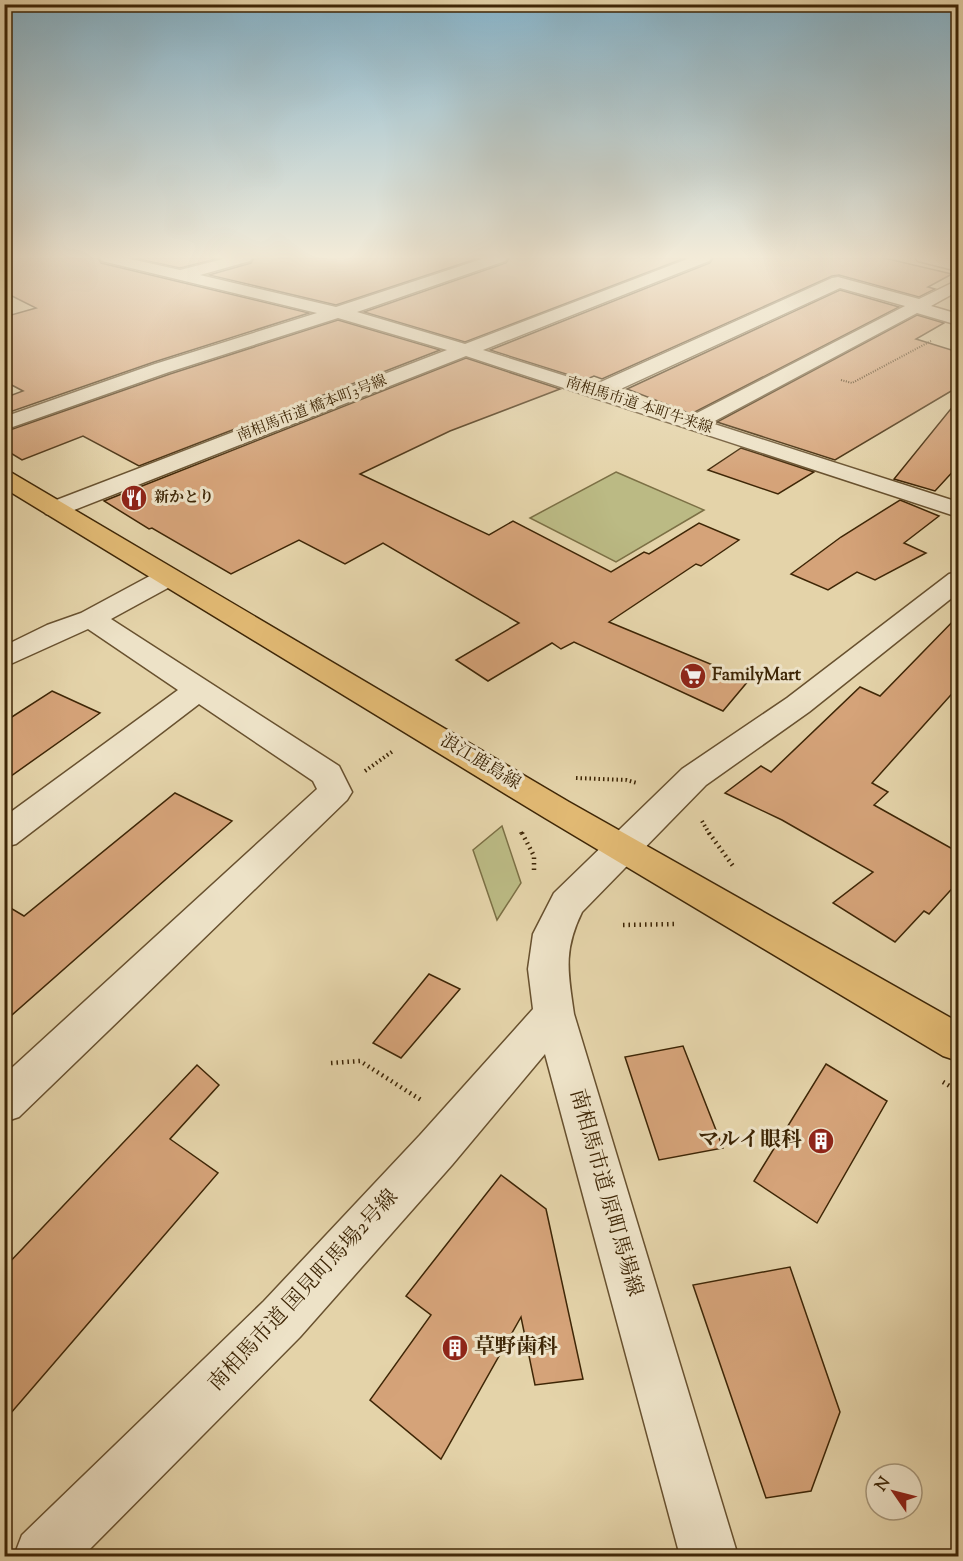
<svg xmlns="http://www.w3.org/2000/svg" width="963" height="1561" viewBox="0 0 963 1561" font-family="'Sorts Mill Goudy','Noto Serif JP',serif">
<rect width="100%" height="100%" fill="#e4d3a9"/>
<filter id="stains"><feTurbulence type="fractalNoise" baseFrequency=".00333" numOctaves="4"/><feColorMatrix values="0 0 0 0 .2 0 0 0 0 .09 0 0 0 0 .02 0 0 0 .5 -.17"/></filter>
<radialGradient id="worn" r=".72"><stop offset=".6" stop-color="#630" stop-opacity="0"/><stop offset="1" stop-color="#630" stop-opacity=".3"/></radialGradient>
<g fill="#bbba84" stroke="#7c7045" stroke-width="1.5">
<polygon points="616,472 704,510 616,562 530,518"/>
<polygon points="502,826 521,883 497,920 473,850"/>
</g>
<g fill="#d5a379" stroke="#3e2606" stroke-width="1.5">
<polygon points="4,258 98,258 101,263 309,313 154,362 4,414 4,398 23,391 4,381 4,317 36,308 4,292"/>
<polygon points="134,258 220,258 180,268"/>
<polygon points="254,258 479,258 336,305 209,275 251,263"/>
<polygon points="509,258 685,258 465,342 364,312 506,263"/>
<polygon points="713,258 884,258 952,274 928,287 935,289 919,297 839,275 832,276 602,379 594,376 585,380 490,350 710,263"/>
<polygon points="840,290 899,307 691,414 627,389"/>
<polygon points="917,315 944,323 916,339 958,352 958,387 835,460 717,422"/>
<polygon points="338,320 440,350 139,466 83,436 22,460 4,449 4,432 170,374"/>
<polygon points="466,358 560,389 450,431 360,474 489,535 513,521 611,572 644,552 649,554 699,523 739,540 701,566 696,564 609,622 749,680 723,711 574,642 561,649 552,643 488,681 456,660 519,623 383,543 345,564 299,540 231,574 152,528 149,529 104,501"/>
<polygon points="958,400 958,466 935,491 894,479"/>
<polygon points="741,448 814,472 778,494 708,470"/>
<polygon points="900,500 939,516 904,543 926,553 875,580 857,572 828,590 791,574 841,537"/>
<polygon points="958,616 958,687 872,783 888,792 874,805 958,852 958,882 929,914 924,911 895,942 833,903 873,872 782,820 725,793 761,766 771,772 860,687 880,696"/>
<polygon points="52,691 100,713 4,781 4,722"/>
<polygon points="175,793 232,821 4,1022 4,904 24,916"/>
<polygon points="429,974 460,989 401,1058 373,1043"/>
<polygon points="683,1046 723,1148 659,1160 625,1057"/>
<polygon points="826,1064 887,1101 817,1223 754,1181"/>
<polygon points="197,1065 219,1085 170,1139 218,1173 4,1421 4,1268"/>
<polygon points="501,1175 546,1209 583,1379 535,1385 521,1317 441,1459 370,1400 431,1315 406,1296"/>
<polygon points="790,1267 840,1412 811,1491 766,1498 693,1285"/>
</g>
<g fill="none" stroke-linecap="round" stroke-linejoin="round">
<defs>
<g id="minor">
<path d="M100,258H126L180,270L227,258H252L250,261L200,275L336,307L485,258H507L505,261L357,312L465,344L690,258H711L709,261L483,350L594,385L832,278L838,277L919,299L958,280V291L931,306L958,314V325L917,313L711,423L958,502V517L466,356L64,514L55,516L46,514L43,509L46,504L447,350L338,318L169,372L4,430V417L155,364L317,313L102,261ZM840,288L905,306L691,416L614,392Z"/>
<polygon points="916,258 943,258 958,261 958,271 918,261"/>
<polygon points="168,569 177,571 181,577 177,583 111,619 339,766 352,792 347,800 19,1117 4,1122 4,1075 317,789 313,781 199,704 16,844 4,847 4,817 178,690 88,629 4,667 4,646 47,625 81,613 159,571"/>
<path d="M958,572V593L809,712L706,785L582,912C563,951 568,972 574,1014L738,1556H680L545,1054L452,1165L300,1337L83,1556H14L22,1535L264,1301L420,1135L533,1009L528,969L533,934L554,893L682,769L787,698L949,574Z"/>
</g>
<polygon id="major" points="4,471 12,473 569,802 958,1022 958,1061 943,1056 545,818 4,488"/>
</defs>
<use href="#minor" stroke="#68512f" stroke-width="3"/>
<use href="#major" stroke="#3e2606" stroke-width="3"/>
<polyline stroke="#3e2606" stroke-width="2" stroke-dasharray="1 1.5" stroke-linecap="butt" points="841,380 852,383 931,341"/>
<g stroke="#3e2606" stroke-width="4" stroke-dasharray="1.5 3" stroke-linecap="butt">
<polyline points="365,771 393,751"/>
<polyline points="576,778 626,780 637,783"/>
<polyline points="702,821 710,835"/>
<polyline points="521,832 522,835"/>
</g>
<g stroke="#3e2606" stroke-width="4.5" stroke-dasharray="1.5 4" stroke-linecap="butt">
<polyline points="522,833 534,856 534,874"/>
<polyline points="709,833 733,866"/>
<polyline points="623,925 676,924"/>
<polyline points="331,1063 360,1061 421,1100"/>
<polyline points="943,1082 958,1091"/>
</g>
<use href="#minor" fill="#ede2c7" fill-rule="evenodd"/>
<use href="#major" fill="#e2ba74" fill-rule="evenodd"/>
</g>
<linearGradient id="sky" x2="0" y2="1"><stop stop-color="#87b6ce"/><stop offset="0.54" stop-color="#f3ebd8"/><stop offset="1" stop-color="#f3ebd8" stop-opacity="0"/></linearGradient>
<rect width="963" height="476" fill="url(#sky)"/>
<defs>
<symbol id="restaurant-disc" viewBox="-11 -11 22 22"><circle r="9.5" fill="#8f2418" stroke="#ede2c7"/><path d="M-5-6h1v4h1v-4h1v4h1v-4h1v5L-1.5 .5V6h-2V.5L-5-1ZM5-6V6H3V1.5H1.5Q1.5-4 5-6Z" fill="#fff"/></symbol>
<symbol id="supermarket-disc" viewBox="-11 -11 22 22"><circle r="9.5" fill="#8f2418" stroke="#ede2c7"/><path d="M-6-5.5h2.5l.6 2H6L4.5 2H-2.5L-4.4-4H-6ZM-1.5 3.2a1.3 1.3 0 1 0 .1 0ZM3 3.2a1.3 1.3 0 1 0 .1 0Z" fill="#fff"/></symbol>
<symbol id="building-disc" viewBox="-11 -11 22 22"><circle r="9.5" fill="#8f2418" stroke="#ede2c7"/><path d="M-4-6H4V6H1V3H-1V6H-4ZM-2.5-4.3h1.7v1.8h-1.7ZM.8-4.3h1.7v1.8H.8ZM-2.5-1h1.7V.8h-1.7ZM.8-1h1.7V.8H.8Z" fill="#fff"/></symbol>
</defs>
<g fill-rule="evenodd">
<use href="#restaurant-disc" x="119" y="483" width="30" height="30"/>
<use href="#supermarket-disc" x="678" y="661" width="30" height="30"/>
<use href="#building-disc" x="806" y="1126" width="30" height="30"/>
<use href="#building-disc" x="440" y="1333" width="30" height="30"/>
</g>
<g text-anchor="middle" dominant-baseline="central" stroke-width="6" stroke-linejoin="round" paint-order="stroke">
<g font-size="15" fill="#3e2606" stroke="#ede2c7">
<text transform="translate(639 406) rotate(18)">南相馬市道 本町牛来線</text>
<text transform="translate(312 409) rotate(-21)">南相馬市道 橋本町3号線</text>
</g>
<g font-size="15" font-weight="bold" fill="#3e2606" stroke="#ede2c7" text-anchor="start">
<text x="154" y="498">新かとり</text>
</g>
<g font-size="18" font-weight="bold" fill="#3e2606" stroke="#ede2c7" text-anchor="start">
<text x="712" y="676">FamilyMart</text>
</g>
<g font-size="18" fill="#3e2606" stroke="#ede2c7">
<text transform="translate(480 763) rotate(31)">浪江鹿島線</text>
</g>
<g font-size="21" font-weight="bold" fill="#3e2606" stroke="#ede2c7" text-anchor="end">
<text x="802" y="1141">マルイ眼科</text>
<text x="474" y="1348" text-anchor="start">草野歯科</text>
</g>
<g font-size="21" fill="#3e2606" stroke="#ede2c7">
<text transform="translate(605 1193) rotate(74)">南相馬市道 原町馬場線</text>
<text transform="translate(304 1291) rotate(-47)">南相馬市道 国見町馬場2号線</text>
</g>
</g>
<rect width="963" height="1561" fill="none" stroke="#e4d3a9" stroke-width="24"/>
<rect x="6" y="6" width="951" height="1549" fill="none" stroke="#3e2606" stroke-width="3"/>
<rect x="12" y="12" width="939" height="1537" fill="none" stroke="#3e2606" stroke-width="1.5"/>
<g transform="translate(894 1492) rotate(305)"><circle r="28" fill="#ede2c7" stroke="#a7977a" stroke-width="1.5"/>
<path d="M0-4.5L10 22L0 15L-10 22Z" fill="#8f2418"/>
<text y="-9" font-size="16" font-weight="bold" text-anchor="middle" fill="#3e2606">N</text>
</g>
<rect width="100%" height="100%" filter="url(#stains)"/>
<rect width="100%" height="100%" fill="url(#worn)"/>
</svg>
